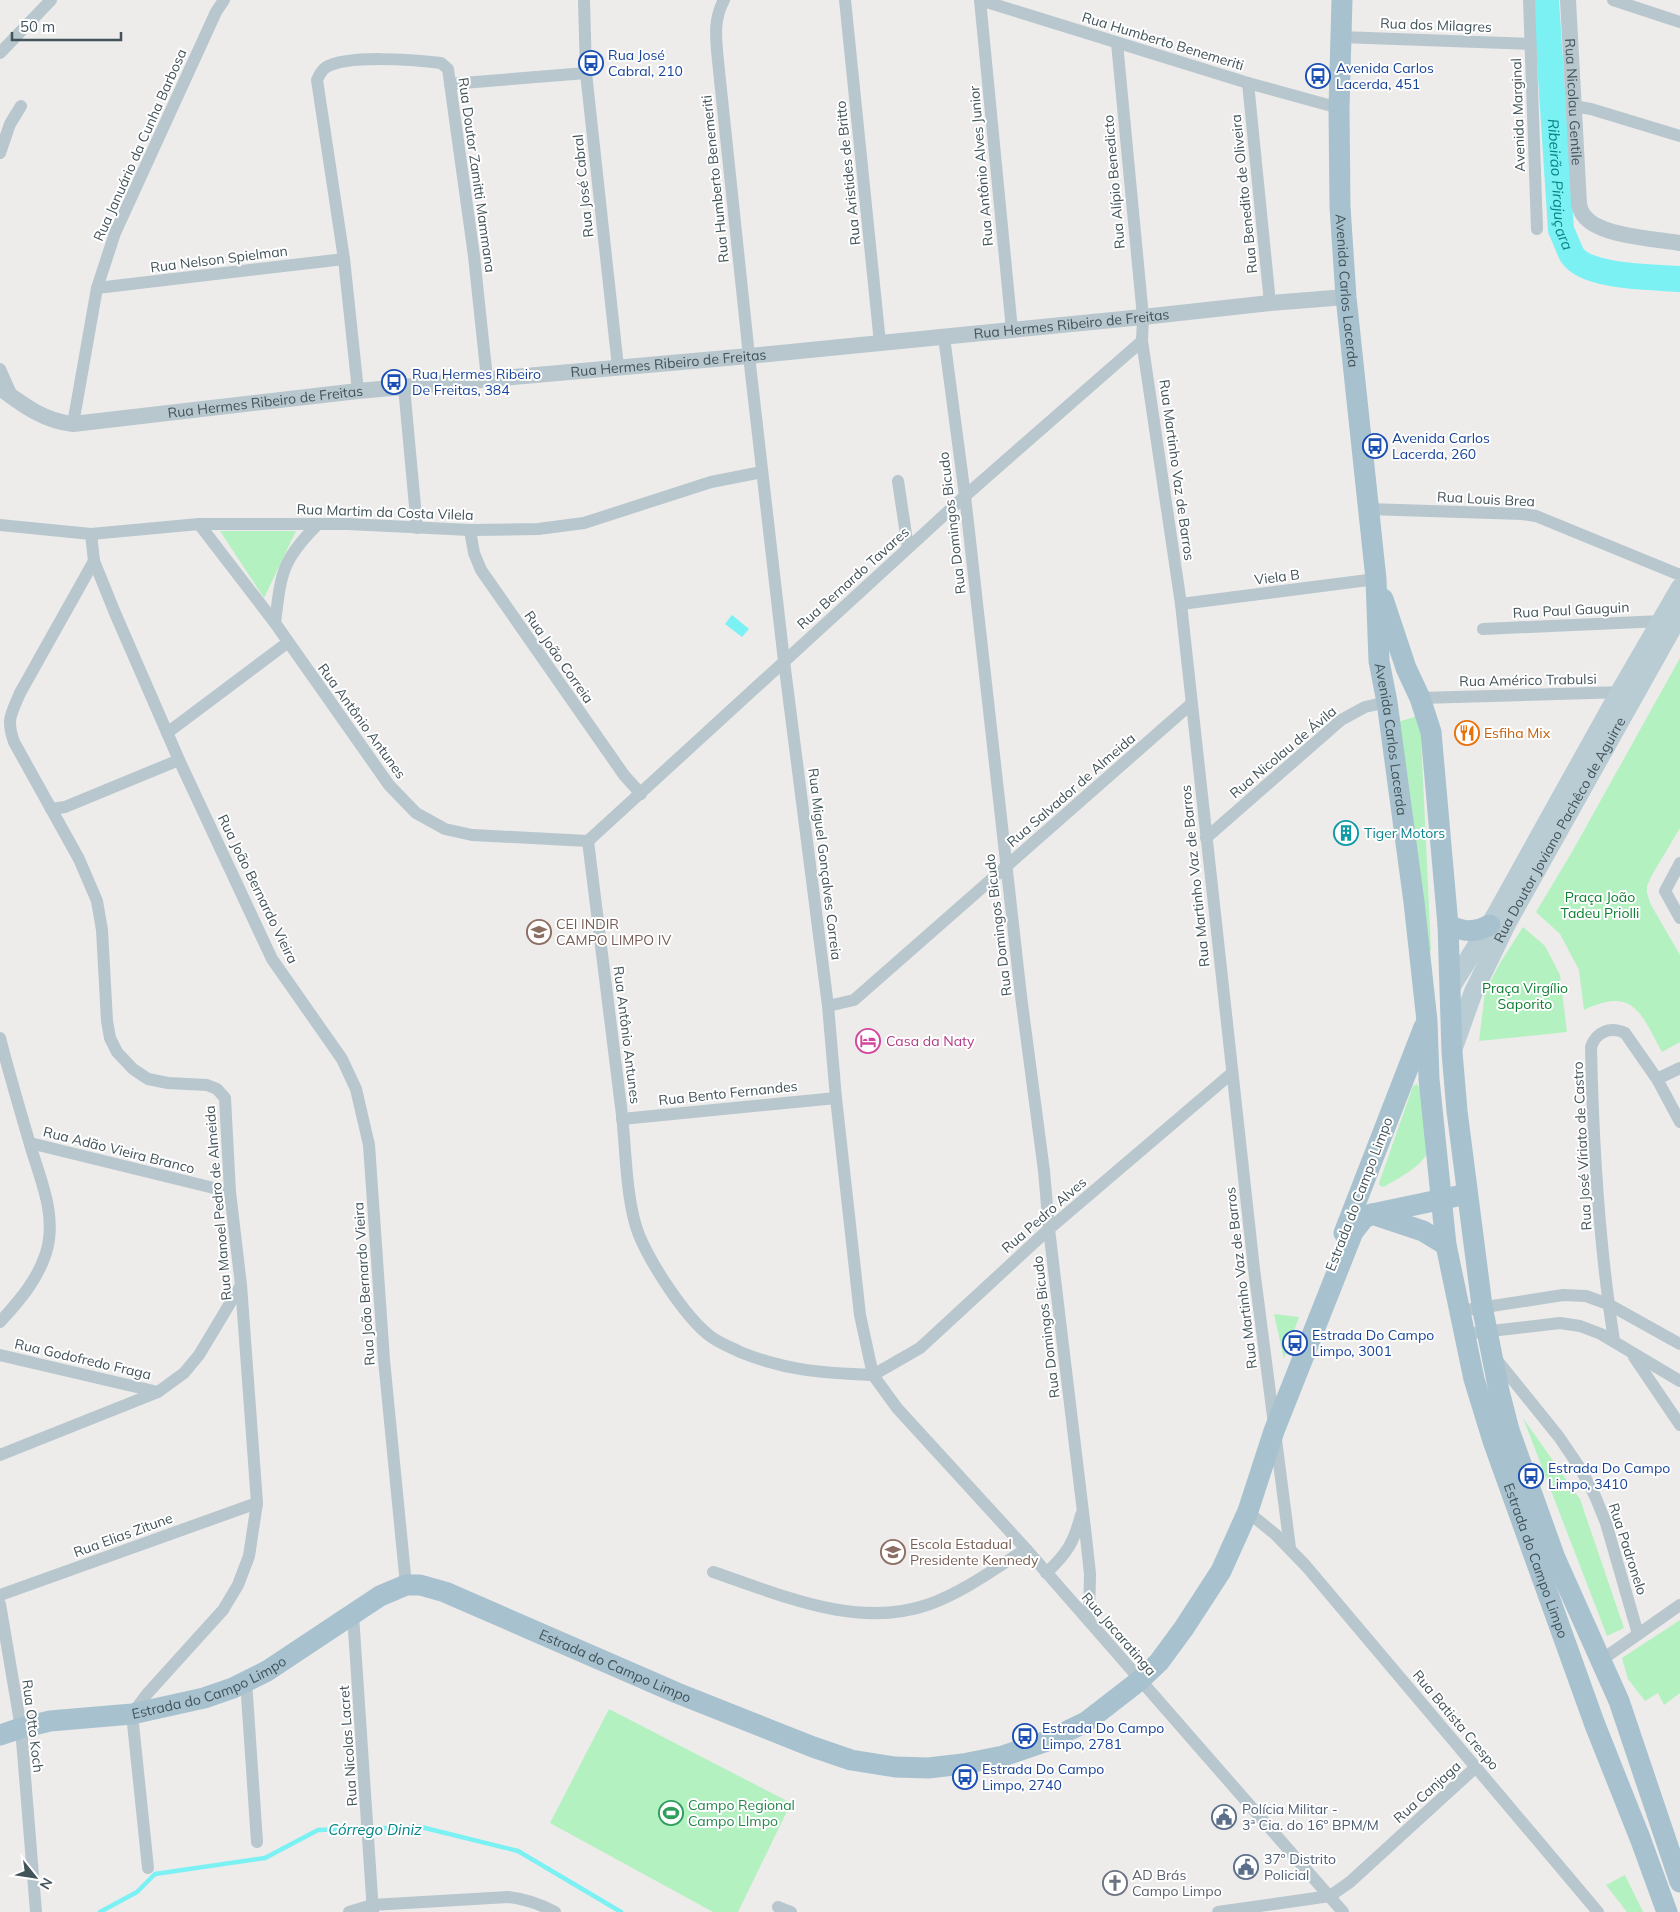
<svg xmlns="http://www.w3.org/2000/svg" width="1680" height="1912" viewBox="0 0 1680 1912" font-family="Mulish,sans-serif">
<rect width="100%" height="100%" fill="#eeebeb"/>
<g fill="#b3f2c0">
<polygon points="220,531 296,531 264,598"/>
<path d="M1680,658V828L1652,875L1647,886V893L1651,905L1680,955V1042L1662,1052C1641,1014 1634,986 1584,1010L1579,970L1560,934L1536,912L1572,852Z"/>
<path d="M1420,715L1431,950L1424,956C1419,878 1414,799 1398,722Z"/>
<polygon points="1523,927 1545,946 1560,975 1567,1032 1479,1041 1485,992 1500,963"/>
<path d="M1417,1084L1420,1089L1428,1151C1422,1167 1398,1178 1384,1187L1380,1186L1379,1183L1413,1086Z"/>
<polygon points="1274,1314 1299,1317 1284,1359"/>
<polygon points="1523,1418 1580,1499 1624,1628 1607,1636"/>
<polygon points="1680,1620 1680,1693 1664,1705 1658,1693 1645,1701 1628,1679 1622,1658"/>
<polygon points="609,1709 791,1803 738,1912 713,1912 550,1823"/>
<polygon points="1625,1875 1643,1912 1627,1912 1606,1885"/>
</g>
<polygon fill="#7bf1f3" points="732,615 749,629 742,637 725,624"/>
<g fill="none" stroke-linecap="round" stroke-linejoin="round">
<polyline stroke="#7bf1f3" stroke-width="4.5" points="100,1912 137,1892 155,1874 265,1858 318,1830 421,1827 518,1851 621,1912"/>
<path stroke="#7bf1f3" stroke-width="26" id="s1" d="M1546,0L1561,230C1565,238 1568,247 1572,255C1587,278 1654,277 1680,279"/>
<g stroke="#b7c7cd" stroke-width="12">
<polyline points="584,0 586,73 618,367"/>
<path d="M724,0C713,20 716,39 718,61L749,356L784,661L828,1006L836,1098L860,1315L873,1375L897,1408L1026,1549L1343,1912"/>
<polyline points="845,0 880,343"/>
<polyline points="980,0 1248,83 1339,108"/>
<polyline points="980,0 1012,330"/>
<polyline points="1529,0 1537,229"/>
<polyline points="1613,0 1680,22"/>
<polyline points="1341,37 1530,44"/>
<polyline points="1117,43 1143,317 1142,341 1181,604 1254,1269 1290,1548"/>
<polyline points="0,53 51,0"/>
<polyline points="1248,83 1270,303"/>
<polyline points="450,84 586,73"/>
<polyline points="1573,106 1591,109 1680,136"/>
<polyline points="0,153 10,124 21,106"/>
<polyline points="97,288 344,259"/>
<polyline points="944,337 965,496 1021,996 1044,1171 1049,1229 1086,1537 1090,1574 1089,1621"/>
<polyline points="0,369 12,396"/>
<polyline points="404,387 417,528"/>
<path d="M358,391L344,259L317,80C319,76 321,71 325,68C346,54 416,60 441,63L448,69L474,256L487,379"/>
<polyline points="73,424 97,288 115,233 216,12 224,0"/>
<polyline points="898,481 908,548"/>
<polyline points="1368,509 1522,514 1536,516 1680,575"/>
<polyline points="199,524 275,623 389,785 416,813 445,829 472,835 588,841"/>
<polyline points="0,525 91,534 199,524 348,524 470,530 538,529 584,523 711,482 762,472"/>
<polyline points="470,530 474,553 481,570 624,775 641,794"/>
<polyline points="91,534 94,561 115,613 179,760 272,959 342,1059 356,1089 369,1145 384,1360 406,1585"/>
<path d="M94,561L20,693C11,715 6,719 14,742L79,859L97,901L102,930L107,1021L110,1038L117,1052L133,1069L148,1079L168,1083L207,1085L217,1089L225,1098L230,1192L241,1285L257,1503L249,1556L238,1585L223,1610L147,1694L132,1714L148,1868"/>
<polyline points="1181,604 1376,579"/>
<path d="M275,623C281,574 281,561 317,525"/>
<polyline points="1483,629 1662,621"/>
<polyline points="1420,698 1624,692"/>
<polyline points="167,733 287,643"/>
<polyline points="51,809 65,807 179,760"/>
<polyline points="1206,838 1341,720 1365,707 1387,702"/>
<polyline points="588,841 965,496 1142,341"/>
<path d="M588,841C599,933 611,1024 622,1115C626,1151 626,1202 639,1235C651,1264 685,1317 710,1336C719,1343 730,1347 740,1352C787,1371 823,1373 873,1375"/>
<polyline points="1680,863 1665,891 1680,918"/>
<polyline points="828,1006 854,1000 1191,704"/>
<path d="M0,1038C9,1073 19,1107 29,1141C39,1177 58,1215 46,1253C37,1281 19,1301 0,1322"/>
<polyline points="1657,1079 1680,1068"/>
<polyline points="622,1119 836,1098"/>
<polyline points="30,1143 230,1192"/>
<polyline points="1460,1311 1563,1295 1586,1296 1608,1304 1680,1344"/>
<polyline points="1465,1334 1560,1323 1580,1326 1601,1334 1680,1381"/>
<path d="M1614,1341C1599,1244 1593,1145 1591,1047C1596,1032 1610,1026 1625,1033L1657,1079L1680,1122"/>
<polyline points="0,1355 158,1392"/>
<polyline points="1634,1357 1680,1425"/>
<polyline points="1496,1359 1559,1437 1580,1468 1595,1496 1606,1523 1638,1634"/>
<polyline points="873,1375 920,1348 1049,1229 1232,1073"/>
<polyline points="0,1455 158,1392 184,1373 199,1355 241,1285"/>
<polyline points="1244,1509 1275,1534 1306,1566 1598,1912"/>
<path d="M713,1572C782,1595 857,1630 930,1604C965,1591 996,1568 1026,1549"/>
<path d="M1046,1573C1067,1554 1074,1542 1081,1515"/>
<polyline points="0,1595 257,1503"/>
<polyline points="0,1604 21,1728 36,1912"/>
<polyline points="353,1615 373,1912"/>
<polyline points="1600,1661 1680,1605"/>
<polyline points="246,1681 257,1842"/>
<polyline points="778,1907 791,1912"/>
<path d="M349,1912L372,1905L508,1897C526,1899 540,1904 555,1912"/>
<polyline points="1218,1912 1330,1896 1350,1882 1476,1767"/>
</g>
<g stroke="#b7c7cd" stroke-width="16">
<path id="s2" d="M1568,0L1579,204C1580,209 1582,214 1586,218C1602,236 1656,239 1680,243"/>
<path id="s3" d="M0,388C23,405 44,421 73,424L358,391L749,356L1143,317L1270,303L1346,297"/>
</g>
<g stroke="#b9ccd4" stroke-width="19">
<polyline points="1451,987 1495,916 1619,693 1680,588"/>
<path id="s4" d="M1454,1046L1473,993L1507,923L1680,614"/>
</g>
<g stroke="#a7c2ce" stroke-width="21">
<path id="s5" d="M1342,0L1339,108L1340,207L1346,297L1376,579L1379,661L1387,702L1414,902L1427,1021L1429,1079L1446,1245L1474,1379L1493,1441L1595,1725L1640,1838L1667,1912"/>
<polyline points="1383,599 1406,668 1420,698 1431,732 1448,925 1452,1052 1457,1111 1482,1306 1499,1391 1509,1430 1555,1558 1619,1701 1680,1882"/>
<path d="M1448,925C1464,932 1474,933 1490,925"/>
<polyline points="1372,1214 1423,1231 1446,1245"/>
<polyline points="1344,1233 1424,1027"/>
<path id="s6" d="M0,1735L21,1728L50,1721L132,1714L204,1698L233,1688L267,1671L380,1596L406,1585H420L445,1592L677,1693L813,1747L851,1760L895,1767L928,1768L963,1764L1003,1756L1047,1741L1086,1722L1139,1681L1159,1662L1184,1628L1221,1571L1248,1511L1274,1431L1353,1232L1364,1218L1372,1214L1467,1194"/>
</g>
</g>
<defs>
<symbol id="bus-ring" viewBox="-11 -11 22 22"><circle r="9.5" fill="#fff" stroke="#1a4fb4" stroke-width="1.5"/><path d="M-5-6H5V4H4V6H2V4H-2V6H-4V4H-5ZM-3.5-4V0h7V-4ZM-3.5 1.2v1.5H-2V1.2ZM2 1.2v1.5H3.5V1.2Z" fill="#1a4fb4"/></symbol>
<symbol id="restaurant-ring" viewBox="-11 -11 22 22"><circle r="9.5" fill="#fff" stroke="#e8710a" stroke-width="1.5"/><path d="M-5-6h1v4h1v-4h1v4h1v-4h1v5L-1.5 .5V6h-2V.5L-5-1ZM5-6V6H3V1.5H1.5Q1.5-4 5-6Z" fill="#e8710a"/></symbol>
<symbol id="building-ring" viewBox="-11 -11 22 22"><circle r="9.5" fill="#fff" stroke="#0f9aa8" stroke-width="1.5"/><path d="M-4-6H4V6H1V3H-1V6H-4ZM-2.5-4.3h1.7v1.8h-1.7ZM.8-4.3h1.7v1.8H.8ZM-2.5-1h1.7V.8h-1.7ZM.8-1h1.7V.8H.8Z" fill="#0f9aa8"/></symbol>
<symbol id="school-ring" viewBox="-11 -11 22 22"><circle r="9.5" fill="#fff" stroke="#8d6e63" stroke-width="1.5"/><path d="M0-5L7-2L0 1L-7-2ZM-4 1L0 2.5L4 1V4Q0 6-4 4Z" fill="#8d6e63"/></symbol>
<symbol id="hotel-ring" viewBox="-11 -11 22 22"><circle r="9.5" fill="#fff" stroke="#d1479c" stroke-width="1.5"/><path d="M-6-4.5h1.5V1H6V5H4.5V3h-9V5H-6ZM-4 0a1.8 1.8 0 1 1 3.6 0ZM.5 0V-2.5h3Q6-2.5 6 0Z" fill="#d1479c"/></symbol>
<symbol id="stadium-ring" viewBox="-11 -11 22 22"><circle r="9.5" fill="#fff" stroke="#2e9e5b" stroke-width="1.5"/><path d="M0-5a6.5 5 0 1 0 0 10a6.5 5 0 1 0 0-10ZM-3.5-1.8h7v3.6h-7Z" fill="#2e9e5b"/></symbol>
<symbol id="civic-ring" viewBox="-11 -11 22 22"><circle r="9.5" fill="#fff" stroke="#5c6f8a" stroke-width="1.5"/><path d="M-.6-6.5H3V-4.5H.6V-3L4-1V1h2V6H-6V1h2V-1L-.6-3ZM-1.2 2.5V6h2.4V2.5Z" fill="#5c6f8a"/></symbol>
<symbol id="church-ring" viewBox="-11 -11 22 22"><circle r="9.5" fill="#fff" stroke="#6b7280" stroke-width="1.5"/><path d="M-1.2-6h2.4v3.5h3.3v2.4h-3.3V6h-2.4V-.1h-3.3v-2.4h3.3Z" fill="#6b7280"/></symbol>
</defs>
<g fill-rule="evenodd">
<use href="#bus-ring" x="577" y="49" width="28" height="28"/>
<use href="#bus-ring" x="1304" y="62" width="28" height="28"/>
<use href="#bus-ring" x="380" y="368" width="28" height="28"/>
<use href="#bus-ring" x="1361" y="432" width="28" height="28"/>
<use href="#restaurant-ring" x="1453" y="719" width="28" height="28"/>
<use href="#building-ring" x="1332" y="819" width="28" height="28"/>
<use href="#school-ring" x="525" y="918" width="28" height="28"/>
<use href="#hotel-ring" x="854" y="1027" width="28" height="28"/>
<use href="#bus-ring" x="1281" y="1329" width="28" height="28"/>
<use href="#bus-ring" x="1517" y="1462" width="28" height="28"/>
<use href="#school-ring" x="879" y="1538" width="28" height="28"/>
<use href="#bus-ring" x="1011" y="1722" width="28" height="28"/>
<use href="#bus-ring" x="951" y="1763" width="28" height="28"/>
<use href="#stadium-ring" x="657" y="1799" width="28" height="28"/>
<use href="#civic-ring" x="1210" y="1803" width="28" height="28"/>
<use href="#civic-ring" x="1232" y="1853" width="28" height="28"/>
<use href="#church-ring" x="1101" y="1869" width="28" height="28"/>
</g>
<g text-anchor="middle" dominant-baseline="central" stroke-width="4" stroke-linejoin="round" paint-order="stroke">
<g font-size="14" fill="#42535a" stroke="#fff">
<text transform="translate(1436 25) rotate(2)">Rua dos Milagres</text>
<text transform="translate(1163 41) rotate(17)">Rua Humberto Benemeriti</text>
<text stroke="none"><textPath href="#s2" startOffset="102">Rua Nicolau Gentile</textPath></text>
<text transform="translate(1518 115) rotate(-92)">Avenida Marginal</text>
<text transform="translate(140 145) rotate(-66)">Rua Januário da Cunha Barbosa</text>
<text transform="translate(981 166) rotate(-95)">Rua Antônio Alves Junior</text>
<text transform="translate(848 173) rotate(-96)">Rua Aristides de Britto</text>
<text transform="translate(477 175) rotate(82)">Rua Doutor Zamitti Mammana</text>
<text transform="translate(715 179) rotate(-96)">Rua Humberto Benemeriti</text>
<text transform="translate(1114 182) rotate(-95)">Rua Alípio Benedicto</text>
<text transform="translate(583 186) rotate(-96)">Rua José Cabral</text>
<text transform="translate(1244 194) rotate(-96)">Rua Benedito de Oliveira</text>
<text transform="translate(219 259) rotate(-7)">Rua Nelson Spielman</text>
<text stroke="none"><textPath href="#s5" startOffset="291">Avenida Carlos Lacerda</textPath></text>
<text stroke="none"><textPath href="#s3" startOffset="1086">Rua Hermes Ribeiro de Freitas</textPath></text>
<text stroke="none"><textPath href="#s3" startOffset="681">Rua Hermes Ribeiro de Freitas</textPath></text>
<text stroke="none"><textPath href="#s3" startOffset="276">Rua Hermes Ribeiro de Freitas</textPath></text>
<text transform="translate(1177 470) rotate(82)">Rua Martinho Vaz de Barros</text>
<text transform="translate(1486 499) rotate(3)">Rua Louis Brea</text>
<text transform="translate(385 512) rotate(2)">Rua Martim da Costa Vilela</text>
<text transform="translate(952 523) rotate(-97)">Rua Domingos Bicudo</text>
<text transform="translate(1277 577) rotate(-7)">Viela B</text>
<text transform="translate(853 578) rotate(-42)">Rua Bernardo Tavares</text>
<text transform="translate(1571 610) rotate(-3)">Rua Paul Gauguin</text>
<text transform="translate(559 657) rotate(55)">Rua João Correia</text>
<text transform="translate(1528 680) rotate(-1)">Rua Américo Trabulsi</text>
<text transform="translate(362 721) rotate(54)">Rua Antônio Antunes</text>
<text stroke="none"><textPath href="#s5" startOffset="742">Avenida Carlos Lacerda</textPath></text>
<text transform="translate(1283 752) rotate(-40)">Rua Nicolau de Ávila</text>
<text transform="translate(1071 790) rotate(-41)">Rua Salvador de Almeida</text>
<text stroke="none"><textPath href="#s4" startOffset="241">Rua Doutor Joviano Pachêco de Aguirre</textPath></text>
<text transform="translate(825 864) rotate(83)">Rua Miguel Gonçalves Correia</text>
<text transform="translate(1195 876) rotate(-96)">Rua Martinho Vaz de Barros</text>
<text transform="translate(258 889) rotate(64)">Rua João Bernardo Vieira</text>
<text transform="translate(998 925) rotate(-97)">Rua Domingos Bicudo</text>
<text transform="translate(627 1035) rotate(83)">Rua Antônio Antunes</text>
<text transform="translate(728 1093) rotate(-6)">Rua Bento Fernandes</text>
<text transform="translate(1582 1146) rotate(-93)">Rua José Víriato de Castro</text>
<text transform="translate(119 1150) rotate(14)">Rua Adão Vieira Branco</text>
<text transform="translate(1359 1194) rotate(-69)">Estrada do Campo Limpo</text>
<text transform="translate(218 1203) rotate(-95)">Rua Manoel Pedro de Almeida</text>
<text transform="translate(1044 1215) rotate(-41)">Rua Pedro Alves</text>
<text transform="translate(1241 1278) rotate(-97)">Rua Martinho Vaz de Barros</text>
<text transform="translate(364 1284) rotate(-94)">Rua João Bernardo Vieira</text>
<text transform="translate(1046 1327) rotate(-97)">Rua Domingos Bicudo</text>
<text transform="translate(83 1359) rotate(13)">Rua Godofredo Fraga</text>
<text transform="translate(123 1535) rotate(-20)">Rua Elias Zitune</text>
<text transform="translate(1628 1549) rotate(72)">Rua Padronelo</text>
<text stroke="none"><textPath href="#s5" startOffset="1580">Estrada do Campo Limpo</textPath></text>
<text transform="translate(1119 1634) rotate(49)">Rua Jacaratinga</text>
<text stroke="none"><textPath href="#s6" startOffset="666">Estrada do Campo Limpo</textPath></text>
<text stroke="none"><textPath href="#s6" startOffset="216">Estrada do Campo Limpo</textPath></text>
<text transform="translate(1456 1720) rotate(50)">Rua Batista Crespo</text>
<text transform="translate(33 1726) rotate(83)">Rua Otto Koch</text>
<text transform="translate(348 1746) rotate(-94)">Rua Nicolas Lacret</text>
<text transform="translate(1427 1792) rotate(-42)">Rua Canjaga</text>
</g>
<g font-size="14" fill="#164399" stroke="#fff" text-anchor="start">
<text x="608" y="55">Rua José<tspan x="608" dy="16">Cabral, 210</tspan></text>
<text x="1336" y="68">Avenida Carlos<tspan x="1336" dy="16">Lacerda, 451</tspan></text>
<text x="412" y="374">Rua Hermes Ribeiro<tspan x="412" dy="16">De Freitas, 384</tspan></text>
<text x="1392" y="438">Avenida Carlos<tspan x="1392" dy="16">Lacerda, 260</tspan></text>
<text x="1312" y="1335">Estrada Do Campo<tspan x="1312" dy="16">Limpo, 3001</tspan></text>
<text x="1548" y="1468">Estrada Do Campo<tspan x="1548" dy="16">Limpo, 3410</tspan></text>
<text x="1042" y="1728">Estrada Do Campo<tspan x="1042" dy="16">Limpo, 2781</tspan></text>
<text x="982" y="1769">Estrada Do Campo<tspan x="982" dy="16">Limpo, 2740</tspan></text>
</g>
<g font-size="14" fill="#c56008" stroke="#fff" text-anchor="start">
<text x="1484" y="733">Esfiha Mix</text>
</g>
<g font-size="14" fill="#0d838f" stroke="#fff" text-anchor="start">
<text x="1364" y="833">Tiger Motors</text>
</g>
<g font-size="14" fill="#0e8032" stroke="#fff">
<text x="1600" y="897">Praça João<tspan x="1600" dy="16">Tadeu Priolli</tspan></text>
<text x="1525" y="988">Praça Virgílio<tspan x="1525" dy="16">Saporito</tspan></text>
</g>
<g font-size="14" fill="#785e54" stroke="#fff" text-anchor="start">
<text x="556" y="924">CEI INDIR<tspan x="556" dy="16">CAMPO LIMPO IV</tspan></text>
<text x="910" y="1544">Escola Estadual<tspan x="910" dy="16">Presidente Kennedy</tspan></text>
</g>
<g font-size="14" fill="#b23c85" stroke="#fff" text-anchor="start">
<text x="886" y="1041">Casa da Naty</text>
</g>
<g font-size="14" fill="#27864d" stroke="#fff" text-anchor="start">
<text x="688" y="1805">Campo Regional<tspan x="688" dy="16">Campo LImpo</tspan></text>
</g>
<g font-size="14" fill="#4e5e75" stroke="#fff" text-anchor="start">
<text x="1242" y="1809">Polícia Militar -<tspan x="1242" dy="16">3ª Cia. do 16º BPM/M</tspan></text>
<text x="1264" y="1859">37º Distrito<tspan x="1264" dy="16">Policial</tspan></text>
</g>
<g font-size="14" fill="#5b616d" stroke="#fff" text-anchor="start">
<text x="1132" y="1875">AD Brás<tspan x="1132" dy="16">Campo Limpo</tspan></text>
</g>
<g font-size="15" font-style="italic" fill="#048488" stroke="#fff">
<text stroke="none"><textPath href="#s1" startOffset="185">Ribeirão Pirajuçara</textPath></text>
<text x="375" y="1829">Córrego Diniz</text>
</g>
</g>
<g transform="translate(35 1877) rotate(120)" stroke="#ffffff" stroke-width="4" paint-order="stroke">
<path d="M0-4L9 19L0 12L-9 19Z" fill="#42535a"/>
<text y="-8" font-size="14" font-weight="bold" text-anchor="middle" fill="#42535a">N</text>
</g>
<path d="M12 32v8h109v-8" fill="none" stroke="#42535a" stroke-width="2.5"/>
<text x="20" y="32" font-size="15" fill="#42535a" stroke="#ffffff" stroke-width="4" paint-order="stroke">50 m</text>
</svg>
